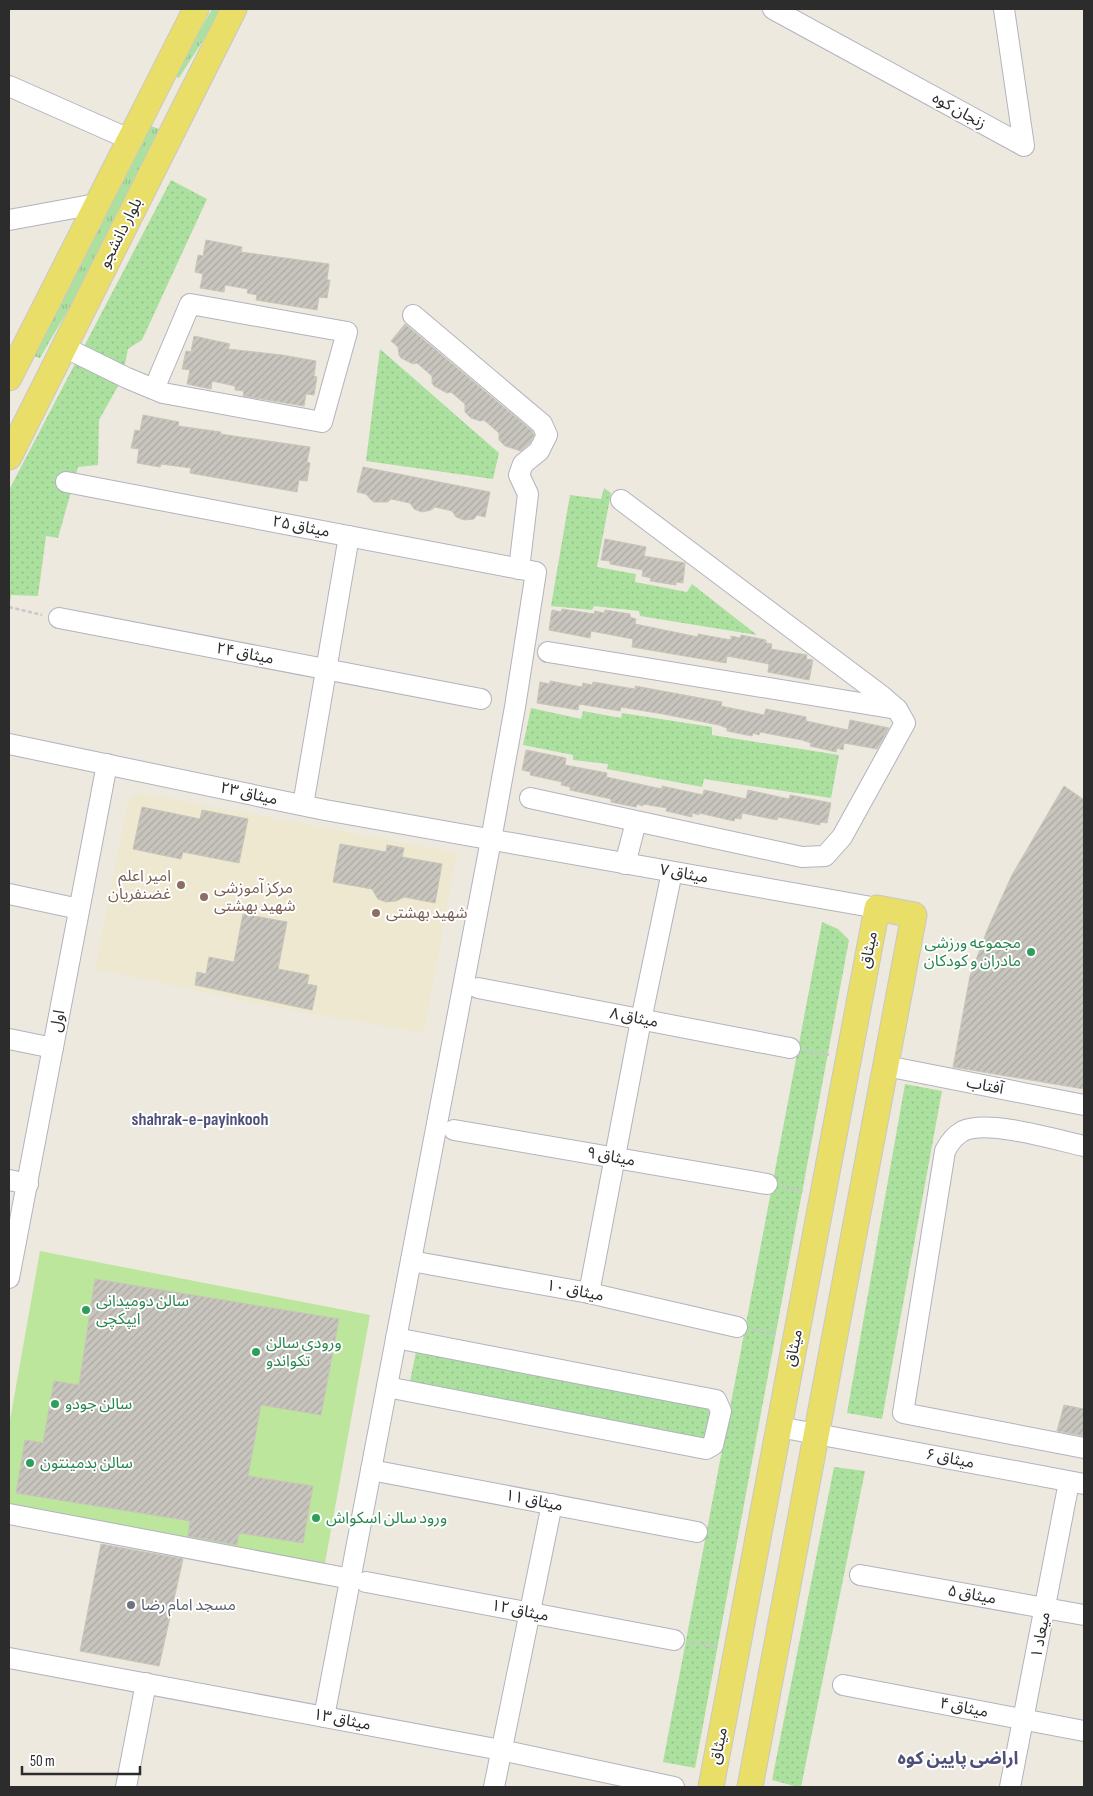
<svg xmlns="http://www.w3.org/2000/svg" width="1093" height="1796" viewBox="0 0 1093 1796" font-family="'Sofia Sans Condensed','Noto Sans Arabic',sans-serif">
<defs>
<pattern id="grass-tufts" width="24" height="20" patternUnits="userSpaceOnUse" patternTransform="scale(1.25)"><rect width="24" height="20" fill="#abe09f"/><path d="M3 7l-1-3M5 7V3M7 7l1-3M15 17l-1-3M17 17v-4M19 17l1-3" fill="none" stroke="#93c089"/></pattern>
<pattern id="park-dots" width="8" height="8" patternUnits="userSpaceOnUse" patternTransform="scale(1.25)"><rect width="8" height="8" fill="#abe09f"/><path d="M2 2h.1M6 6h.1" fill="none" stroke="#93c089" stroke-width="1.8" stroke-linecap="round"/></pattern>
<pattern id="building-hatch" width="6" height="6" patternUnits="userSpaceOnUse" patternTransform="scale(1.25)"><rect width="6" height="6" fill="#c8c5be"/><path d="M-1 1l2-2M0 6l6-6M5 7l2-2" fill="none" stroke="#aca9a3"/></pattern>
</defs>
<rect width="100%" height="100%" fill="#ede9df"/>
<polygon fill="#ede8cf" points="140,793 457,853 424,1033 275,1007 95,969 128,801"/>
<g fill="url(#grass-tufts)">
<polygon points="212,9 223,9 179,78 173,75 193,43"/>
<polygon points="151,126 159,129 75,298 40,358 33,356"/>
</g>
<g fill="url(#park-dots)">
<polygon points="171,180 207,199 142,340 128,349 122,379 99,420 98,465 78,467 58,538 46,536 38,596 11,595 9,610 9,490"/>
<polygon points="380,349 499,453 493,479 366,461"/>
<polygon points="604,488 611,493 597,567 636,574 635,582 687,592 692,584 757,635 640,616 639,611 594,606 592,610 551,606 570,495 601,499"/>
<polygon points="531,708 581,719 583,711 621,718 622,713 712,727 712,735 839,755 831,798 704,779 702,787 607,769 608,764 573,760 573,755 523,745"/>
<polygon points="822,922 838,929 849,940 695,1768 663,1762"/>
<polygon points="905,1084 942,1091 882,1419 847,1413"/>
<polygon points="416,1352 711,1406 710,1439 409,1386"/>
<polygon points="834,1467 865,1471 801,1787 798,1787 772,1780"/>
</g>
<polygon fill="#bbe69b" points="40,1251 370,1315 321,1585 9,1523 9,1426"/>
<g fill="url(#building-hatch)" stroke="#c8c5b8">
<polygon points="206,240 242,247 241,252 329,264 327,280 330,280 327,298 319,297 317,310 256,300 257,295 247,293 248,289 225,285 224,292 200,288 203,274 195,272 198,255 203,256"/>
<polygon points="405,324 532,431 534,435 530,443 521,451 505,446 499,440 499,433 484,420 480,421 471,418 465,412 465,404 451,392 447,393 434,386 432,383 432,376 417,363 413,364 401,358 399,355 398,347 391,341"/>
<polygon points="194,336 230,344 228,349 282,355 316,361 314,376 317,377 314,395 306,394 304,406 243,396 244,391 235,390 235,386 212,381 211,389 187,384 190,370 182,369 186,351 191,352"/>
<polygon points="143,415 179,422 178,426 221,432 220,434 310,447 307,462 310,463 307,481 299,480 297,492 190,473 191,468 161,464 160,467 137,463 139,449 131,448 135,430 140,431"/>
<polygon points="363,467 490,492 485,517 477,515 474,519 464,520 456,517 452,511 435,507 431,510 422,512 414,509 410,503 391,499 388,502 374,502 371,500 366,494 357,492"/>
<polygon points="605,539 646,547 644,556 685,563 683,583 676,582 676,585 650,581 651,578 642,576 643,570 610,564 610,561 601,560"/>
<polygon points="562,609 594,614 595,611 604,613 605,610 630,614 630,617 636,619 635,624 698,637 698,634 731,640 731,636 740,638 741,635 766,640 766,643 772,644 771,649 807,655 806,659 813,660 809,680 768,672 769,664 727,656 726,663 632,647 633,639 591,631 590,638 549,630 552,610 561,612"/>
<polygon points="550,681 582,687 583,683 592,685 593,682 635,689 635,686 722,702 721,706 764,715 766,709 806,717 806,721 848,730 850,720 889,728 877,749 844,743 843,750 837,748 836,752 810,746 811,743 802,740 760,732 759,735 753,733 752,736 727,731 727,728 719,725 663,714 621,707 620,711 579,704 578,710 537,703 540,682 550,684"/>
<polygon points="526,750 566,758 565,765 607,773 606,777 662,789 662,786 703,795 704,790 746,799 748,790 789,799 790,795 831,803 827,823 820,822 820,825 778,817 777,820 742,813 741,819 735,818 734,821 699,813 699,815 692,813 692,817 666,811 667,808 643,804 643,806 637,804 636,807 611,802 611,799 602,797 570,790 570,787 561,785 562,782 530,775 531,772 522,770"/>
<polygon points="1064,786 1084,800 1084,1089 953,1067 970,976 988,928 1012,875"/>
<polygon points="142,807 200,819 202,810 248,819 239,863 183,852 181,859 133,849"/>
<polygon points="340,844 386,852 387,845 404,848 402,857 442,864 435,903 404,897 396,901 386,902 378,899 372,889 333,882"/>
<polygon points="243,914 287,922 278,969 309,975 307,984 317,986 312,1010 195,985 197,972 206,974 209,957 234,962"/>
<polygon points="95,1279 339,1319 321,1415 261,1405 248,1476 313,1486 303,1543 239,1533 237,1545 188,1536 190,1521 16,1493 25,1440 43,1443 54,1381 79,1385"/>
<polygon points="1064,1405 1084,1409 1084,1436 1057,1431"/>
<polygon points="101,1544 183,1559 159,1666 80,1651"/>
</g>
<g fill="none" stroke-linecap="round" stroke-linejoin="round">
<defs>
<g id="minor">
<polyline points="773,9 1024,146 1004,9"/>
<polyline points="9,86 129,139"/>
<polyline points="9,220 96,204"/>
<polyline points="413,315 542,424 547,435 539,451 523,464 519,475 528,494 519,569"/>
<polyline points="64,347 127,378 163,393 322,422 347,332 190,304 154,389"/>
<polyline points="66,482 536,572 515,707 491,840 324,1717"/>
<polyline points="59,618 481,699"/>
<polyline points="548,652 897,709"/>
<polyline points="9,744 325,810 877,908"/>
<polyline points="530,798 802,857 825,856 842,837 905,723 897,709 882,696 621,500"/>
<polyline points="303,805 349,536"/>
<polyline points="625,864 636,822"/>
<polyline points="9,894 79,909"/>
<polyline points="478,988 790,1048"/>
<polyline points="9,1039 53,1048"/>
<polyline points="886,1066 1084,1105"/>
<polyline points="454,1130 767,1184"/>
<path d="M1084,1146C1056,1140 988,1119 963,1131C954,1136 949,1143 945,1151L903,1413L1084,1448"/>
<polyline points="9,1180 28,1184"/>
<polyline points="411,1261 589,1293 737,1327"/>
<polyline points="9,1278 107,764"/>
<polyline points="589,1293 641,1020 672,872"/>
<polyline points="387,1387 706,1449 713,1445 721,1411 716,1400 396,1338"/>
<polyline points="779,1427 1084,1484"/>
<polyline points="371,1470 697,1532"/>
<polyline points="9,1514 351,1579"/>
<polyline points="860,1575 1084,1615"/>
<polyline points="366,1582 674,1640"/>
<polyline points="9,1658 501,1750 674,1787"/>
<polyline points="843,1685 1084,1731"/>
<polyline points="126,1787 146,1683"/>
<polyline points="494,1787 552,1504"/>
<polyline points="1010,1787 1069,1482"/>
</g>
<g id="major">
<polyline points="9,378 196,9"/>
<polyline points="9,457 234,9"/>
<polyline points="711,1787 877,908 914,915 750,1787"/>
</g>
</defs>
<use href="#minor" stroke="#b2b3be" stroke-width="22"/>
<use href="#major" stroke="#c8c8c8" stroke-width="27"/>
<g stroke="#c8c8c8" stroke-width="2.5" stroke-dasharray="4 2.5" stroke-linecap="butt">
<polyline points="9,607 42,615"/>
<polyline points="806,1051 830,1055"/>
<polyline points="783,1187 803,1191"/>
<polyline points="753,1329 778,1334"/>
<polyline points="691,1643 717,1647"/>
</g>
<use href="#minor" stroke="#fff" stroke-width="20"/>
<use href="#major" stroke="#e9de67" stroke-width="25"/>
</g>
<g fill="#8d6e63" stroke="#fff" stroke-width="2">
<circle cx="181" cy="885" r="5"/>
<circle cx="204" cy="897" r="5"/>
<circle cx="376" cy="913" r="5"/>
</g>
<g fill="#2e9e5b" stroke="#fff" stroke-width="2">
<circle cx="1031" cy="952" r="5"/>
<circle cx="86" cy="1310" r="5"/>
<circle cx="256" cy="1352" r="5"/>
<circle cx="55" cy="1404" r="5"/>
<circle cx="30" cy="1463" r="5"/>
<circle cx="316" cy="1518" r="5"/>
</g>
<circle fill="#6b7280" stroke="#fff" stroke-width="2" cx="131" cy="1605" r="5"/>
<g text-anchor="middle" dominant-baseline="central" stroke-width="4" stroke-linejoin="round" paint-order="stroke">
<g font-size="16" fill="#2c2c2c" stroke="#fff">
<text transform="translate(959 111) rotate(29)">زنجان کوه</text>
<text transform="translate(121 233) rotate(-63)">بلوار دانشجو</text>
<text transform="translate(301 527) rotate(11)">میثاق ۲۵</text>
<text transform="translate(245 654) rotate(11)">میثاق ۲۴</text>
<text transform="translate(249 794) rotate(12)">میثاق ۲۳</text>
<text transform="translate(684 874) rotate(10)">میثاق ۷</text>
<text transform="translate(869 950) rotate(-79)">میثاق</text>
<text transform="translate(634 1018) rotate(11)">میثاق ۸</text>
<text transform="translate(58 1021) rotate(-79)">اول</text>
<text transform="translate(985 1086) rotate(11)">آفتاب</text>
<text transform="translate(611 1157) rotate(10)">میثاق ۹</text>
<text transform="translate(575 1291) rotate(11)">میثاق ۱۰</text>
<text transform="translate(794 1348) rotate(-79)">میثاق</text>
<text transform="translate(950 1459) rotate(11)">میثاق ۶</text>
<text transform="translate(534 1501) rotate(11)">میثاق ۱۱</text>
<text transform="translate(972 1595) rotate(10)">میثاق ۵</text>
<text transform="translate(520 1611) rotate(11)">میثاق ۱۲</text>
<text transform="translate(1041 1635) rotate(-79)">میعاد ۱</text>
<text transform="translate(964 1708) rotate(11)">میثاق ۴</text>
<text transform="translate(342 1720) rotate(11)">میثاق ۱۳</text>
<text transform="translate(719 1746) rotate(-79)">میثاق</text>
</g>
<g font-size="16" fill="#785e54" stroke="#fff" text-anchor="start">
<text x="171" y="876" text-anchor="end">امیر اعلم<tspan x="171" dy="18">غضنفریان</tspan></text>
<text x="214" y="888">مرکز آموزشی<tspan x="214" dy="18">شهید بهشتی</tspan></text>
<text x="386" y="913">شهید بهشتی</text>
</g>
<g font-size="16" fill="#27864d" stroke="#fff" text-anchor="start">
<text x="1021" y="943" text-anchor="end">مجموعه ورزشی<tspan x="1021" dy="18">مادران و کودکان</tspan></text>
<text x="96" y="1301">سالن دومیدانی<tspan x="96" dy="18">ایپکچی</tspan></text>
<text x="266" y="1343">ورودی سالن<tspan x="266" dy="18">تکواندو</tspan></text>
<text x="65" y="1404">سالن جودو</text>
<text x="40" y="1463">سالن بدمینتون</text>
<text x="326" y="1518">ورود سالن اسکواش</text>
</g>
<g font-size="16" fill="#5b616d" stroke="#fff" text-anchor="start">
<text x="141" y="1605">مسجد امام رضا</text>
</g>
<g font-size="18" font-weight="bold" fill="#4e4f7a" stroke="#fff">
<text x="200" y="1119">shahrak-e-payinkooh</text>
<text x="958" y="1758">اراضی پایین کوه</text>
</g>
</g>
<rect width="1093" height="1796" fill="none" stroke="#2c2c2c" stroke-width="20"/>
<path d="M22 1766v8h118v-8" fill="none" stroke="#2c2c2c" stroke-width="2.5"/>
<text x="30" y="1766" font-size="15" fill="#2c2c2c" stroke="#ffffff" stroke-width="4" paint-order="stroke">50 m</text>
</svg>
